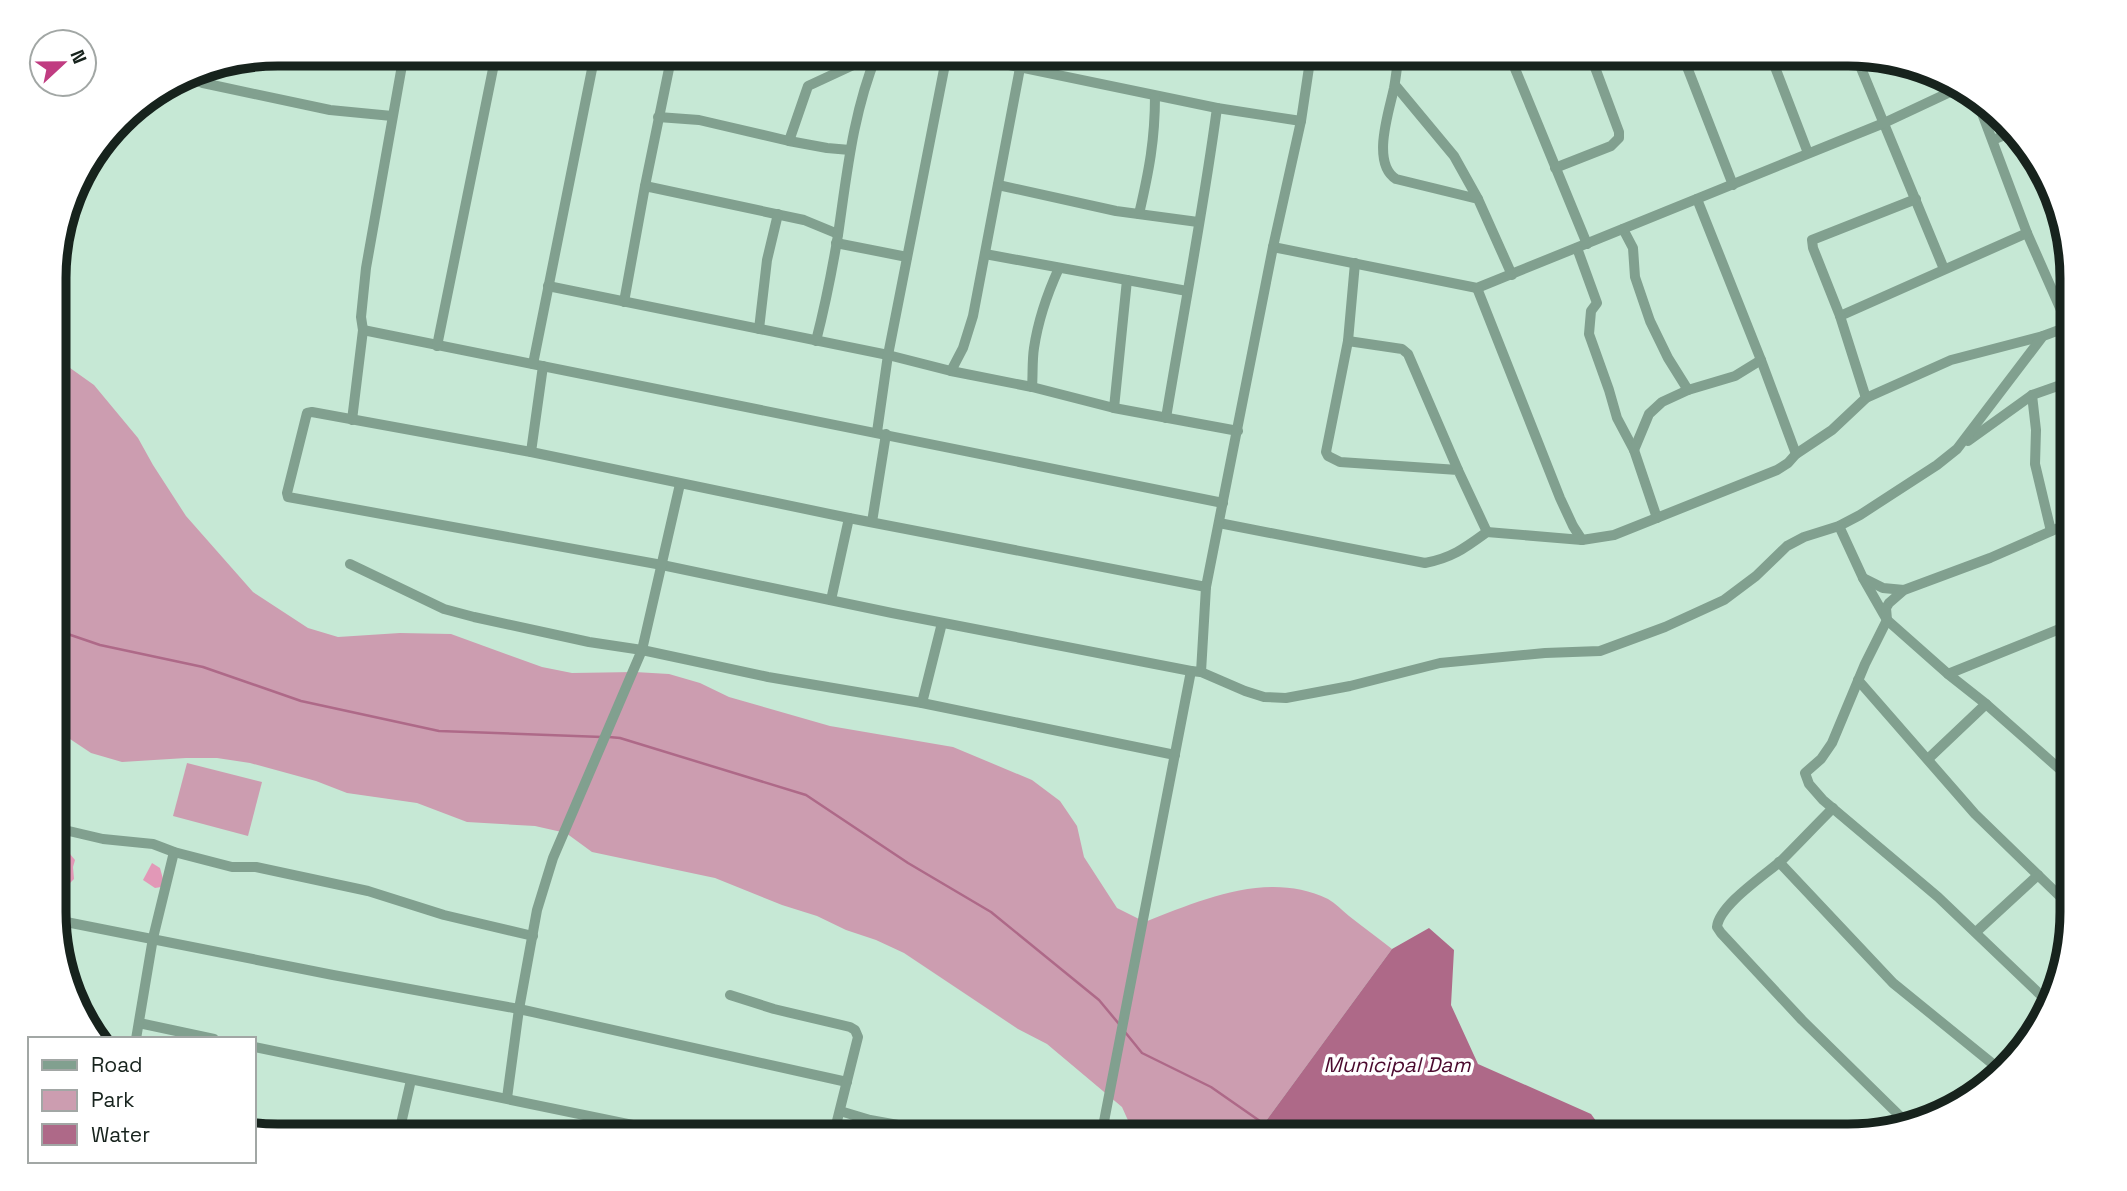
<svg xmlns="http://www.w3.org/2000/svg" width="2127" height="1191" viewBox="0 0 2127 1191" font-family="'Space Grotesk',sans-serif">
<rect width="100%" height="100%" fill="#c6e8d5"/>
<g fill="#cc9db0">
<path d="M56,358L94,385L138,438L153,465L186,516L253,592L308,628L338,637L400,633L451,634L542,667L572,673L635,672L669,674L700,683L729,697L830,726L953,747L1032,780L1060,801L1077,826L1084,857L1117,908L1145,922C1201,900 1268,870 1328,899C1335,903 1342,910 1349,916C1363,927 1378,938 1392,949L1255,1136H1135L1122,1107L1047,1044L1018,1029L904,953L876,940L846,930L817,916L782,905L715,878L592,852L566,833L535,826L467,822L417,803L347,793L316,781L250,763L217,758H186L122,762L91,753L64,735L56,732Z"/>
<polygon points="187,763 262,782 248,836 173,816"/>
</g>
<g fill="#e298b7">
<polygon points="70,854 75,860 73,867 74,879 68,885 61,877 56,880 56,858"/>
<polygon points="152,863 160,868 163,879 161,887 155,888 143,880"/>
</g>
<polygon fill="#ae6988" points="1429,928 1454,950 1451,1005 1478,1064 1591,1114 1607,1136 1255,1136 1392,949"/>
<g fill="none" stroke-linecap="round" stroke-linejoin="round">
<g stroke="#ae6988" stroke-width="2.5">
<polyline points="56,630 100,645 203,667 301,701 439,731 602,737"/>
<polyline points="609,737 620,738 806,795 908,863 991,912 1099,1000 1119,1024"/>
<polyline points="1125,1032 1142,1053 1211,1087 1267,1126"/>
</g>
<g stroke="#81a08f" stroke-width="10">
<polyline points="956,54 1217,108 1301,121"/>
<path d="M1399,54C1397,66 1396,77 1394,88C1389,112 1371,163 1396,179L1478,199L1512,275"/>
<polyline points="1509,54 1587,244"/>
<polyline points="1682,54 1733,185"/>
<polyline points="1770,54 1808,153"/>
<polyline points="1856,56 1944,269"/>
<polyline points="185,76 203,83 330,110 392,116"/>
<polyline points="1395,85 1454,156 1478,199"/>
<polyline points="1977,100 2027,233 2072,335"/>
<polyline points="658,117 699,120 789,141 827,148 850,150"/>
<polyline points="1993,140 2012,132"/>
<polyline points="789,141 808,86 877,54"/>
<polyline points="1555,168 1611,146 1619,138 1619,132 1590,54"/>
<polyline points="998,185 1116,211 1198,222"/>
<polyline points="645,186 672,54"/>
<polyline points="1697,199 1761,360 1796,454"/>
<polyline points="1916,199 1812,240 1813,248 1840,316 2027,233"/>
<path d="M1139,214C1149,171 1155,140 1155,96"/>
<polyline points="1623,229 1633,248 1635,277 1650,321 1668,358 1688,390"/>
<polyline points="836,243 907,257"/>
<polyline points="1273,247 1477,288 1884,123 1963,86"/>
<polyline points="1577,248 1597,303 1591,311 1589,334 1609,390 1617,418 1634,450 1657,518"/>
<polyline points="985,254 1187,291"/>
<polyline points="1355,263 1348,341 1326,452 1328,456 1340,462 1458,470 1487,532"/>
<polyline points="548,286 888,355 951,371 1032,387 1114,408 1238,431"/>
<polyline points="1477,288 1560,498 1573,526 1582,540"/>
<polyline points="624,302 645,186 804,220 838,234"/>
<polyline points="1840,316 1866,398"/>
<polyline points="759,329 767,260 778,214"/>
<polyline points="363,330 1223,503"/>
<path d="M816,341C825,306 832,271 838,235C847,173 853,112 877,54"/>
<polyline points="1348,341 1402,349 1408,354 1458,470"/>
<polyline points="437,346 496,54"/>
<polyline points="533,364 595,54"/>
<polyline points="951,371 963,348 973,316 1020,68"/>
<path d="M1032,387C1033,374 1032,361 1034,348C1038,321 1048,292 1059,268"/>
<polyline points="2032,395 2036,430 2035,464 2051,531"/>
<polyline points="1114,408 1127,280"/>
<path d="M1166,418C1183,315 1203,212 1217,108"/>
<polyline points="352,420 363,330 361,317 366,268 404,54"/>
<polyline points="877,432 888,355 947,54"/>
<polyline points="1968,441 2032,395 2072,381"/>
<polyline points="1634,450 1649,414 1662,402 1688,390 1735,376 1761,360"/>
<polyline points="531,452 543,366"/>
<polyline points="872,522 886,434"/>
<path d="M1219,523L1425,563C1452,558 1465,548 1487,532L1582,540L1614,535L1777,470L1788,463L1796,454L1832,430L1866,398L1951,360L2043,336"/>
<polyline points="1839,526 1863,578 1887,620 1948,674 1986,704 2072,780"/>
<polyline points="350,564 444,609 474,617 589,642 642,650 768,677 922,703 1175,755"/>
<polyline points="1863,578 1883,588 1904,590"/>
<polyline points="831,600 849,518"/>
<polyline points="1191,671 892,613 662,565 288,497 287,493 307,413 312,412 531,452 849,518 1206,587"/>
<polyline points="1201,672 1245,691 1264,697 1286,698 1350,686 1440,663 1545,653 1600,651 1665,627 1724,600 1756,576 1787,546 1804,537 1839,526 1860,515 1937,465 1957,449 2043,336 2070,326"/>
<polyline points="1948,674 2072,624"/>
<polyline points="1858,680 1975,814 2072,908"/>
<polyline points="922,703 942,623"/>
<polyline points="1928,759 1986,704"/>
<path d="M1833,808C1816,825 1799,843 1782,860C1765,875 1719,905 1717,927L1721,933L1802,1020L1907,1123"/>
<polyline points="56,828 103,839 153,844 174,852 232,867 256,867 368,891 444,915 533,936"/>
<polyline points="1779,862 1893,983 1999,1069"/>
<polyline points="56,920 333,975 519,1009 847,1082"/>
<polyline points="1976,932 2038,875"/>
<polyline points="56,938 60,921"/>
<polyline points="730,995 774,1009 850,1027 855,1030 858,1037 833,1137"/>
<polyline points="2049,1003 1938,897 1823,800 1809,784 1805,773 1821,759 1832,743 1865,664 1887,620 1886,608 1889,603 1904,590 1990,558 2072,522"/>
<polyline points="139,1023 214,1039"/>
<polyline points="136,1039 153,938 174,852"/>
<polyline points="254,1047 691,1137"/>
<polyline points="507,1098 519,1009 537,910 553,858 642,650 680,484"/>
<polyline points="840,1111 870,1120 965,1137"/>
<polyline points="398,1137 411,1080"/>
<polyline points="597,1137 601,1119"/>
<polyline points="1101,1137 1191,671 1201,672 1206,587 1273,247 1301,121 1311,54"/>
</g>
</g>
<g text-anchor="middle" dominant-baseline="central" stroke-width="7" stroke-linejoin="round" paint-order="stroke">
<g font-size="21" font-style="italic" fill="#4b0a2e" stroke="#fff">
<text x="1397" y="1064">Municipal Dam</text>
</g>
</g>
<path d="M0 0H2127V1191H0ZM278 66H1848A212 212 0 0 1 2060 278V912A212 212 0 0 1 1848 1124H278A212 212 0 0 1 66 912V278A212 212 0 0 1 278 66Z" fill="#fff" fill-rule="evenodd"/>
<path fill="none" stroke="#17231d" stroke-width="9" d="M278 66H1848A212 212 0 0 1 2060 278V912A212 212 0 0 1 1848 1124H278A212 212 0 0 1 66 912V278A212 212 0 0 1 278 66Z"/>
<rect x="28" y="1037" width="228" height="126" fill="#ffffff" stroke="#a2a7a5" stroke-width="2"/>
<rect x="42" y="1060" width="35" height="10" fill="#81a08f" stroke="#a2a7a5" stroke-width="2"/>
<text x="91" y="1072" font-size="21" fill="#17231d">Road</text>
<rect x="42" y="1090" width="35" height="21" fill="#cc9db0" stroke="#a2a7a5" stroke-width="2"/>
<text x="91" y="1107" font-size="21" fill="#17231d">Park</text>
<rect x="42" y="1124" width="35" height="21" fill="#ae6988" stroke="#a2a7a5" stroke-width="2"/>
<text x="91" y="1142" font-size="21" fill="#17231d">Water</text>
<g transform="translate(63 63) rotate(68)"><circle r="33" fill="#ffffff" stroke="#a2a7a5" stroke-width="2"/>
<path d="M0-5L12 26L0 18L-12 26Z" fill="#c03c81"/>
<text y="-10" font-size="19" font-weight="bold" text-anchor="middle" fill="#17231d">N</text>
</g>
</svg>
